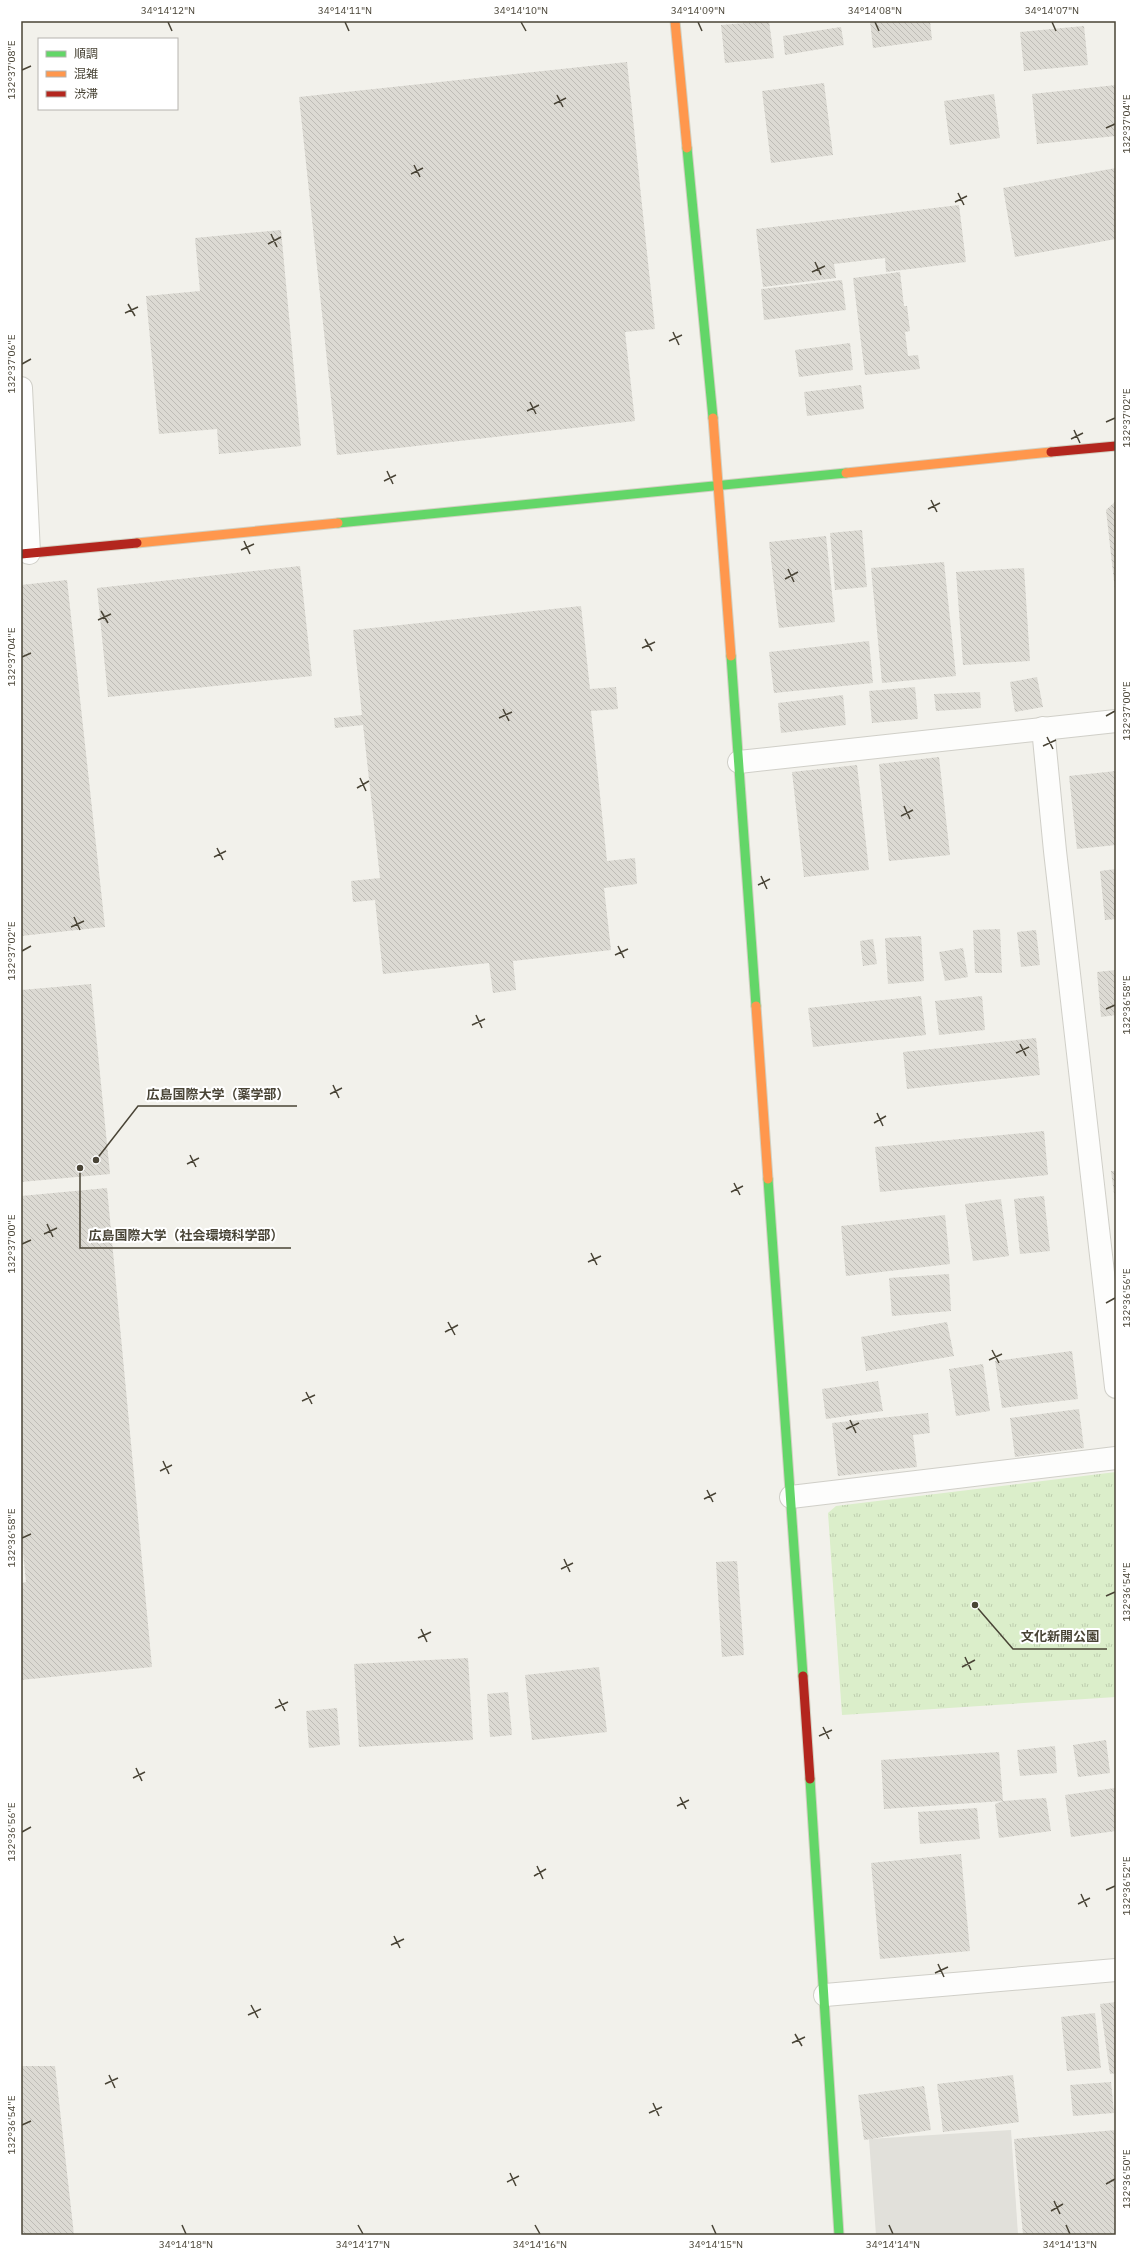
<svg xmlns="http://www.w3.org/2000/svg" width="1137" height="2256" viewBox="0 0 1137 2256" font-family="'IBM Plex Sans','Noto Sans JP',sans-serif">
<defs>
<pattern id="park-tufts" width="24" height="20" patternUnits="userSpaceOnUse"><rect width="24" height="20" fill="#dbeeca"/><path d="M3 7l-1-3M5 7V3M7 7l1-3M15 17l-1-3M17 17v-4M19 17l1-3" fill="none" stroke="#bdcdae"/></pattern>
<pattern id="building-back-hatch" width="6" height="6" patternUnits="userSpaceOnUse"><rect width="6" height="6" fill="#dcdad3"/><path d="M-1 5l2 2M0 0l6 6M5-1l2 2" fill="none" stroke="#bebcb6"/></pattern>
</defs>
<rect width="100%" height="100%" fill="#f2f1eb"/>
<polygon fill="url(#park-tufts)" points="1116,1472 1116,1697 842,1715 828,1513 836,1506"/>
<polygon fill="#e1e0da" points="1011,2130 1018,2235 876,2235 869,2139"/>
<g fill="url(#building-back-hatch)">
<polygon points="769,21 774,58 725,63 721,25"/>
<polygon points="870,21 930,21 932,40 873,48"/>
<polygon points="1084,26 1088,65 1024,71 1020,32"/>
<polygon points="841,27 844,45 785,55 783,36"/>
<polygon points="627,62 655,329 625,332 635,421 337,455 299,97"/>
<polygon points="824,83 833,155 771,163 762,91"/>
<polygon points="1116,85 1116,136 1037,144 1032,94"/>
<polygon points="994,94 1000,138 950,145 944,101"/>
<polygon points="1116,168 1116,239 1015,257 1003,188"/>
<polygon points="959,205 966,262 886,272 885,258 834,264 836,278 763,287 756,229"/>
<polygon points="281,230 301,446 219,454 217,429 159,434 146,296 200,291 195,238"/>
<polygon points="900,272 904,306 907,306 910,331 905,332 908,356 918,355 920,369 865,375 853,278"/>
<polygon points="842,280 846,310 764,320 761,289"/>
<polygon points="850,343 853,370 799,377 795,350"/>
<polygon points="861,385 864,409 807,416 804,392"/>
<polygon points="1116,501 1116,590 1115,590 1106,510"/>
<polygon points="862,530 867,587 835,590 830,533"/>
<polygon points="826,536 835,622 779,628 769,542"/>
<polygon points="944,562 956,676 882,683 871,568"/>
<polygon points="300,566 312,676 108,697 97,588"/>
<polygon points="1024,568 1030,661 963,665 956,572"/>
<polygon points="67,580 105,927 21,936 21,585"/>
<polygon points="581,606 590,689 616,687 618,709 591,711 607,861 635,858 637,884 604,888 611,950 513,961 516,990 493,993 489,963 383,974 375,900 353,902 351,881 380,878 363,725 335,728 334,718 362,715 353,630"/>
<polygon points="869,641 873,683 774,693 769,652"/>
<polygon points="1037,677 1043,707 1015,712 1010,682"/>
<polygon points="915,687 918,719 872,723 869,691"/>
<polygon points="980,692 981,708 936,711 934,694"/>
<polygon points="843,695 846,725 781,733 778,703"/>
<polygon points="939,757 950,855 889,861 879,764"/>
<polygon points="857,765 869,870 804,877 792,772"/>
<polygon points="1116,771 1116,845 1077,849 1069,776"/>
<polygon points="1116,869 1116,919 1105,920 1100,871"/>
<polygon points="1000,929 1002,973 975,973 973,930"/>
<polygon points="1036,930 1040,965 1021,967 1017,932"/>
<polygon points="921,936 924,981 888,984 885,938"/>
<polygon points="873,939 877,964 863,966 860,941"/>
<polygon points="963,948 968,977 945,981 939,952"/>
<polygon points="1116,970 1116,1015 1101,1017 1097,972"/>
<polygon points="91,984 110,1174 21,1182 21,990"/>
<polygon points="921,996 926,1035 813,1047 808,1008"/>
<polygon points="982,996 985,1030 939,1035 935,1001"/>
<polygon points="1036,1038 1040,1075 907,1089 903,1052"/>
<polygon points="1044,1131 1048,1175 880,1192 875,1147"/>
<polygon points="1111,1171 1116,1171 1116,1201 1115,1201"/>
<polygon points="107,1188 152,1667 21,1680 21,1583 26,1582 21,1533 21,1196"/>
<polygon points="1044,1196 1050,1251 1020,1254 1014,1199"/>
<polygon points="1001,1199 1009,1256 973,1261 965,1204"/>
<polygon points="945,1215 950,1264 846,1276 841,1226"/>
<polygon points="949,1274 951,1311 892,1316 889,1278"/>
<polygon points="947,1322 954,1356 866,1371 861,1337"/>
<polygon points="1072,1351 1078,1399 1002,1408 995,1361"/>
<polygon points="983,1364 990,1411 956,1416 949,1369"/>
<polygon points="878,1381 883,1411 826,1419 822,1389"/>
<polygon points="1079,1409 1084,1448 1015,1457 1010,1418"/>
<polygon points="928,1413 930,1433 913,1435 917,1467 838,1476 832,1423"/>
<polygon points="737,1561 744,1655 722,1657 716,1562"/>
<polygon points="468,1658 473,1740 359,1747 354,1664"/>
<polygon points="599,1667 607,1732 532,1740 525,1675"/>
<polygon points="508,1692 512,1735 490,1737 487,1694"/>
<polygon points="337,1708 340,1745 309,1748 306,1711"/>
<polygon points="1106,1740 1110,1773 1078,1777 1073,1745"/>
<polygon points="1055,1746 1057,1773 1020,1776 1017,1750"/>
<polygon points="999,1752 1003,1801 884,1809 881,1760"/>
<polygon points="1115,1788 1116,1831 1071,1837 1065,1795"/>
<polygon points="1046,1798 1051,1831 999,1838 995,1804 1003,1801"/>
<polygon points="977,1808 980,1839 920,1844 918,1812"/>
<polygon points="961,1854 970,1951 880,1959 871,1863"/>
<polygon points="1116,2002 1116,2073 1110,2074 1100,2004"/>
<polygon points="1095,2013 1101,2068 1067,2071 1061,2017"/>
<polygon points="21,2066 55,2066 74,2235 21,2235"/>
<polygon points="1013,2075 1019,2122 943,2132 937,2084"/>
<polygon points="1111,2082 1114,2113 1073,2116 1070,2085"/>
<polygon points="924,2086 931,2130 864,2140 858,2095"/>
<polygon points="1116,2130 1116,2235 1023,2235 1014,2139"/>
</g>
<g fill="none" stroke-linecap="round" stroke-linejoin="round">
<defs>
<g id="street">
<polyline points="21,388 29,553"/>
<polyline points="1043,728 1055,851 1116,1387"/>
<polyline points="739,762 1116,721"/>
<polyline points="791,1497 1116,1458"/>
<polyline points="825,1995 1116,1970"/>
</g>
<g id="fast">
<polyline points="687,148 713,418"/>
<polyline points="338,523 846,473"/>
<polyline points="731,656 756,1006"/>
<polyline points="768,1179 803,1676"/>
<polyline points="810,1779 839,2235"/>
</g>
<g id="slow">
<polyline points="675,21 687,148"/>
<polyline points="713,418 731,656"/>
<polyline points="846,473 1051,452"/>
<polyline points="137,543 338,523"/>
<polyline points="756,1006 768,1179"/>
</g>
<g id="jam">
<polyline points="1051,452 1116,446"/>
<polyline points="21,554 137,543"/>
<polyline points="803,1676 810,1779"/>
</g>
</defs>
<use href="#street" stroke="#d0cfc8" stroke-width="24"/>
<use href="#fast" stroke="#d2d0c2" stroke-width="11"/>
<use href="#slow" stroke="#d2d0c2" stroke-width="11"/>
<use href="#jam" stroke="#d2d0c2" stroke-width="11"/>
<use href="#street" stroke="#fdfdfc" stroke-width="22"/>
<use href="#fast" stroke="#63d668" stroke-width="9"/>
<use href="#slow" stroke="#ff974d" stroke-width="9"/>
<use href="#jam" stroke="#b3261e" stroke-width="9"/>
</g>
<path fill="none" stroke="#494436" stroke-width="1.5" d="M168,22L172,31M345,22L349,31M521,22L526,31M698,22L702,31M875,22L879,31M1052,22L1056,31M22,70L31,66M557,95L563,107M554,104L566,98M1106,128L1115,124M414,165L420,177M411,174L423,168M958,193L964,205M955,202L967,196M271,234L277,247M268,244L281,237M815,262L821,275M812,272L825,266M128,304L135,316M125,313L138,307M673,332L679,345M669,341L682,335M22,364L31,359M530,402L536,414M527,411L539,405M1106,422L1115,418M1074,430L1080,443M1071,439L1083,433M387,471L393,484M384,481L396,475M931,500L937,512M928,509L940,503M244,541L250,554M241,550L254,544M788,569L794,582M785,579L798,572M101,611L108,623M98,620L111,614M645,639L652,651M642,648L655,642M22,657L31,653M503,709L509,721M1106,716L1115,711M499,718L512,712M1047,737L1053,749M1043,746L1056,740M360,778L366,791M357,788L369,781M904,806L910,819M901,816L913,810M217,848L223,860M214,857L226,851M761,876L767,889M758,885L770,879M74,917L80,930M71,927L84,921M618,946L624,958M22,951L31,946M615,955L628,949M1106,1009L1115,1005M476,1015L482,1028M472,1025L485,1019M1020,1044L1026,1056M1016,1053L1029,1047M333,1085L339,1098M330,1094L342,1088M877,1113L883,1126M874,1123L886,1116M190,1155L196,1167M187,1164L199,1158M734,1183L740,1195M731,1192L743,1186M47,1224L53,1237M44,1234L57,1228M22,1244L31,1240M591,1253L597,1265M588,1262L601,1256M1106,1303L1115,1298M448,1322L455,1335M445,1332L458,1325M992,1350L999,1363M989,1360L1002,1354M306,1392L312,1404M302,1401L315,1395M850,1420L856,1433M846,1429L859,1423M163,1461L169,1474M160,1471L172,1465M707,1490L713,1502M704,1499L716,1493M22,1538L31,1534M564,1559L570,1572M561,1569L573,1563M1106,1596L1115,1592M421,1629L427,1642M418,1638L431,1632M965,1657L971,1670M962,1667L975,1660M279,1699L285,1711M275,1708L288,1702M823,1727L829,1739M819,1736L832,1730M136,1768L142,1781M133,1778L145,1772M680,1797L686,1809M677,1806L689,1800M22,1832L31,1827M537,1866L543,1879M534,1876L546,1869M1106,1890L1115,1886M1081,1894L1087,1907M1078,1904L1090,1898M394,1936L400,1948M391,1945L404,1939M938,1964L944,1977M935,1973L948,1967M251,2005L258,2018M248,2015L261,2009M795,2034L802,2046M792,2043L805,2037M109,2075L115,2088M105,2084L118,2078M653,2103L659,2116M649,2113L662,2107M22,2125L31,2121M510,2173L516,2186M507,2182L519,2176M1106,2184L1115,2179M1054,2201L1060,2214M1051,2211L1063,2204M182,2225L186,2234M358,2225L363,2234M535,2225L540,2234M712,2225L716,2234M889,2225L893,2234M1066,2225L1070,2234"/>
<path fill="none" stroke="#494436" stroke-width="1.5" d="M96 1160L138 1106H297M80 1168L80 1248H291M975 1605L1013 1649H1107"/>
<g fill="#494436" stroke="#fff" stroke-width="1.5">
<circle cx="96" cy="1160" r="4"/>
<circle cx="80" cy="1168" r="4"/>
<circle cx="975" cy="1605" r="4"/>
</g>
<g font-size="13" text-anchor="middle" font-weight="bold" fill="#494436" stroke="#fff" stroke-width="4" stroke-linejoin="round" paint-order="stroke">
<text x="218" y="1099">広島国際大学（薬学部）</text>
<text x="186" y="1240">広島国際大学（社会環境科学部）</text>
<text x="1060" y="1641">文化新開公園</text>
</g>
<rect width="1137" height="2256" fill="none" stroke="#ffffff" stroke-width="44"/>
<rect x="38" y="38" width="140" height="72" fill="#ffffff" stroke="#b6b4af"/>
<rect x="46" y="51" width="20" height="6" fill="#63d668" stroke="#b6b4af"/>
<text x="74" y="58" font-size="12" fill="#494436">順調</text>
<rect x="46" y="71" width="20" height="6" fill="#ff974d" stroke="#b6b4af"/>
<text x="74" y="78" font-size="12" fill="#494436">混雑</text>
<rect x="46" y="91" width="20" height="6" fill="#b3261e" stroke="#b6b4af"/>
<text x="74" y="98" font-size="12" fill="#494436">渋滞</text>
<rect x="22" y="22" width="1093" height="2212" fill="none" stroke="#494436" stroke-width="1.5"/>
<g font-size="10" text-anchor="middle" fill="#494436">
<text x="168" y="14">34°14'12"N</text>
<text x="345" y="14">34°14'11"N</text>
<text x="521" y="14">34°14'10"N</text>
<text x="698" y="14">34°14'09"N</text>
<text x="875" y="14">34°14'08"N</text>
<text x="1052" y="14">34°14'07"N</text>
<text transform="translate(11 70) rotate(-90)" y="4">132°37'08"E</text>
<text transform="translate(1126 124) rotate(-90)" y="4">132°37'04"E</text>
<text transform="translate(11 364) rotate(-90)" y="4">132°37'06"E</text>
<text transform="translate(1126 418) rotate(-90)" y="4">132°37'02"E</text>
<text transform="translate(11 657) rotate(-90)" y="4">132°37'04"E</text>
<text transform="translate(1126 711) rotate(-90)" y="4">132°37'00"E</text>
<text transform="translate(11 951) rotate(-90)" y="4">132°37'02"E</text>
<text transform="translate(1126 1005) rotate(-90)" y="4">132°36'58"E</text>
<text transform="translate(11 1244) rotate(-90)" y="4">132°37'00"E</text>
<text transform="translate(1126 1298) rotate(-90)" y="4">132°36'56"E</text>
<text transform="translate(11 1538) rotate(-90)" y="4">132°36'58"E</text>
<text transform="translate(1126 1592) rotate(-90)" y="4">132°36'54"E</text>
<text transform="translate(11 1832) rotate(-90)" y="4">132°36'56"E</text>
<text transform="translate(1126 1886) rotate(-90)" y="4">132°36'52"E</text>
<text transform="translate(11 2125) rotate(-90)" y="4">132°36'54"E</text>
<text transform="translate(1126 2179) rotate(-90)" y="4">132°36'50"E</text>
<text x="186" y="2248">34°14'18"N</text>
<text x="363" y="2248">34°14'17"N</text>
<text x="540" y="2248">34°14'16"N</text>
<text x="716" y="2248">34°14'15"N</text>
<text x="893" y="2248">34°14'14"N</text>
<text x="1070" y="2248">34°14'13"N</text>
</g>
</svg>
